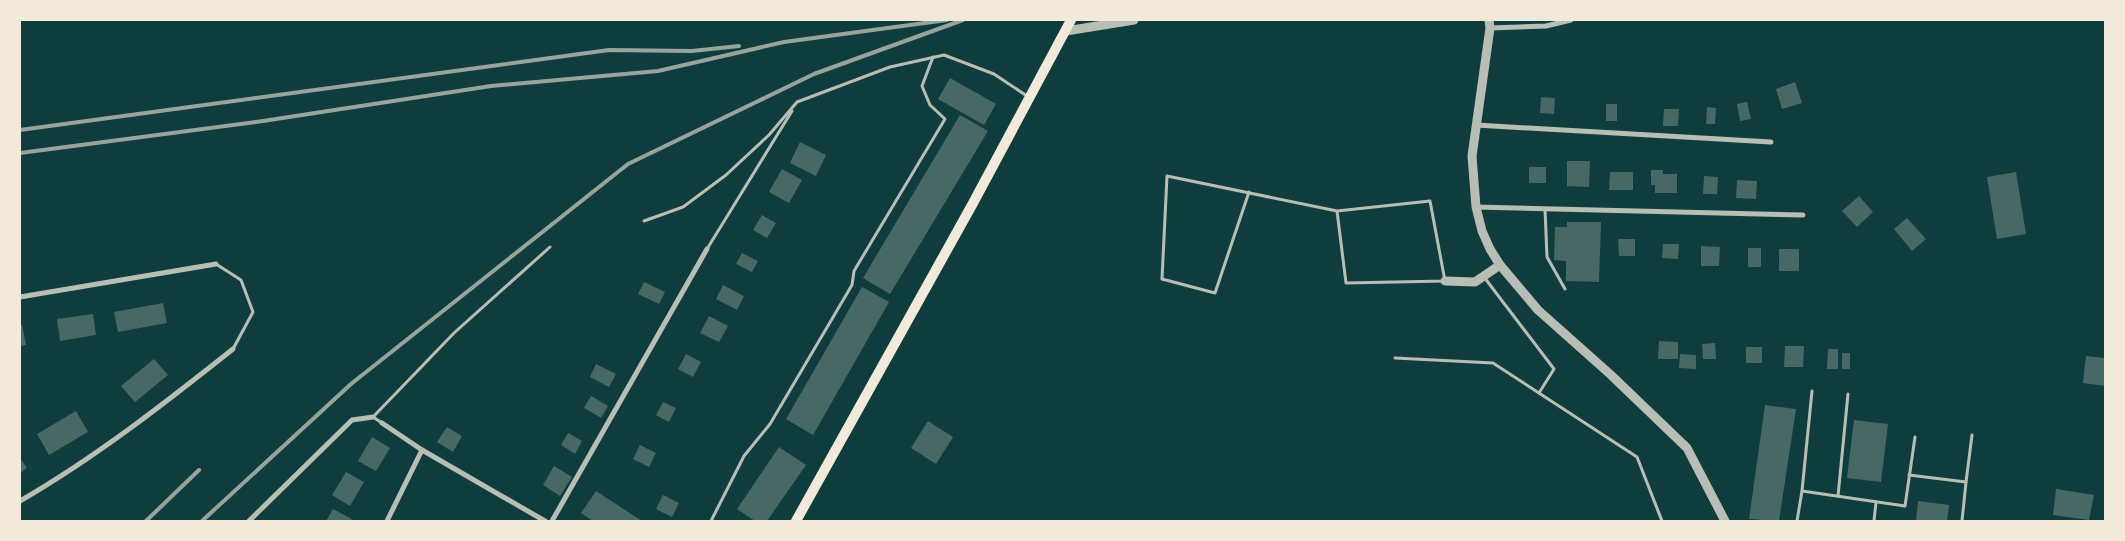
<svg xmlns="http://www.w3.org/2000/svg" width="2125" height="541" viewBox="0 0 2125 541" font-family="'Alegreya Sans',sans-serif">
<rect width="100%" height="100%" fill="#0f3d3e"/>
<g fill="#486865">
<polygon points="950,78 996,104 984,125 938,99"/>
<polygon points="1795,82 1802,103 1782,109 1776,89"/>
<polygon points="1541,97 1555,98 1554,114 1540,113"/>
<polygon points="1747,102 1751,119 1740,121 1737,104"/>
<rect x="1606" y="104" width="11" height="17"/>
<polygon points="1707,107 1716,108 1715,124 1706,124"/>
<polygon points="1664,109 1679,109 1678,126 1663,126"/>
<polygon points="960,115 988,131 890,294 863,278"/>
<polygon points="800,142 826,155 816,176 790,163"/>
<polygon points="1567,161 1590,161 1589,187 1567,186"/>
<rect x="1529" y="167" width="17" height="16"/>
<polygon points="782,169 802,180 789,203 769,192"/>
<polygon points="1651,170 1663,170 1663,174 1677,174 1677,193 1655,193 1655,185 1651,185"/>
<polygon points="1610,172 1633,172 1633,190 1609,190"/>
<polygon points="2016,172 2026,234 1997,239 1987,177"/>
<polygon points="1704,176 1718,177 1717,194 1703,194"/>
<polygon points="1737,180 1757,181 1756,199 1736,198"/>
<polygon points="1859,196 1873,212 1857,227 1842,211"/>
<polygon points="762,215 776,223 767,238 753,230"/>
<polygon points="1907,218 1926,239 1912,251 1894,229"/>
<polygon points="1567,222 1601,222 1599,282 1566,281 1566,261 1554,260 1555,227 1567,227"/>
<polygon points="1618,239 1635,239 1635,256 1619,256"/>
<polygon points="1663,244 1679,244 1678,259 1662,258"/>
<polygon points="1701,246 1720,247 1719,266 1701,266"/>
<rect x="1748" y="248" width="13" height="19"/>
<rect x="1779" y="249" width="20" height="22"/>
<polygon points="742,253 758,261 752,272 736,264"/>
<polygon points="644,282 665,292 659,304 638,294"/>
<polygon points="723,285 744,296 737,310 716,299"/>
<polygon points="862,287 889,302 813,435 786,419"/>
<polygon points="163,303 167,323 118,332 114,312"/>
<polygon points="93,314 96,335 60,341 57,319"/>
<polygon points="709,316 728,326 719,342 700,333"/>
<polygon points="22,325 26,345 20,346 20,326"/>
<polygon points="1659,341 1678,342 1678,359 1658,359"/>
<polygon points="1715,343 1716,359 1703,359 1702,344"/>
<polygon points="1785,346 1804,346 1803,367 1784,367"/>
<rect x="1746" y="347" width="16" height="16"/>
<polygon points="1828,349 1838,349 1838,369 1827,369"/>
<rect x="1842" y="353" width="8" height="16"/>
<polygon points="686,354 701,362 693,377 678,369"/>
<polygon points="1680,354 1696,355 1696,369 1679,368"/>
<polygon points="2086,356 2105,358 2105,386 2083,383"/>
<polygon points="154,359 168,375 135,402 121,386"/>
<polygon points="596,364 616,374 609,387 590,377"/>
<polygon points="591,396 608,406 601,418 584,408"/>
<polygon points="663,402 676,408 669,422 656,415"/>
<polygon points="1765,405 1796,409 1779,521 1749,519"/>
<polygon points="76,411 88,432 49,455 37,434"/>
<polygon points="1854,420 1888,424 1881,482 1847,478"/>
<polygon points="928,421 953,437 936,464 911,448"/>
<polygon points="447,427 462,436 453,452 437,442"/>
<polygon points="568,433 582,441 575,454 561,445"/>
<polygon points="372,437 390,448 376,471 358,461"/>
<polygon points="640,445 656,453 649,467 633,459"/>
<polygon points="779,447 806,465 767,521 755,521 737,509"/>
<polygon points="20,458 27,468 20,473"/>
<polygon points="554,466 572,477 560,496 543,485"/>
<polygon points="346,472 364,482 350,506 332,495"/>
<polygon points="2056,489 2094,495 2089,520 2053,515"/>
<polygon points="596,491 642,521 593,521 581,513"/>
<polygon points="663,495 679,503 672,517 656,509"/>
<polygon points="1918,501 1949,505 1947,521 1916,521"/>
<polygon points="333,509 352,519 350,521 326,521"/>
</g>
<g fill="none" stroke-linecap="round" stroke-linejoin="round">
<g stroke="#b8beb3" stroke-width="3">
<polyline points="1249,192 1215,293 1162,279 1167,176 1337,211 1346,283 1445,281 1430,201 1337,211"/>
<polyline points="1545,209 1547,257 1565,289"/>
<polyline points="644,221 683,207 726,175 769,135 797,102 890,67 944,55 994,74 1027,96"/>
<polyline points="707,249 792,111"/>
<polyline points="216,264 241,280 253,312 233,349"/>
<polyline points="1484,277 1554,369 1539,393"/>
<polyline points="1395,358 1493,363 1637,457 1662,521"/>
<polyline points="1812,391 1802,491 1905,506 1915,437"/>
<polyline points="382,423 373,417 454,333 550,247"/>
<polyline points="1909,475 1966,482 1972,435"/>
<polyline points="1838,496 1848,394"/>
<polyline points="711,521 744,456 770,424 852,285 854,271 945,119 930,105 922,86 933,57"/>
<polyline points="1797,521 1802,491"/>
<polyline points="1874,521 1876,502"/>
<polyline points="1962,521 1966,482"/>
</g>
<g stroke="#b8beb3" stroke-width="5">
<polyline points="1490,28 1546,26 1571,20"/>
<polyline points="1476,125 1771,142"/>
<polyline points="1476,207 1803,215"/>
<polyline points="20,297 216,264"/>
<polyline points="382,423 422,450 545,521"/>
<path d="M20,501C96,457 165,403 233,349"/>
<polyline points="249,521 352,420 373,417"/>
<polyline points="387,521 422,450"/>
<polyline points="552,521 707,249"/>
</g>
<g stroke="#b8beb3" stroke-width="9">
<polyline points="1489,20 1490,28 1472,156 1476,207 1482,231 1490,249 1500,265 1538,310 1611,375 1687,448 1725,521"/>
<polyline points="1066,31 1134,20"/>
<polyline points="1445,281 1475,282 1500,265"/>
</g>
<polyline stroke="#f1e9da" stroke-width="10" points="796,521 972,205 1071,20"/>
<g stroke="#97a49c" stroke-width="4">
<polyline points="20,130 609,50 692,51 739,46"/>
<polyline points="20,153 263,121 491,86 658,71 784,42 947,20"/>
<polyline points="146,521 199,470"/>
<polyline points="202,521 351,384 628,164 814,74 963,20"/>
</g>
</g>
<rect width="2125" height="541" fill="none" stroke="#f1e9da" stroke-width="42"/>
</svg>
